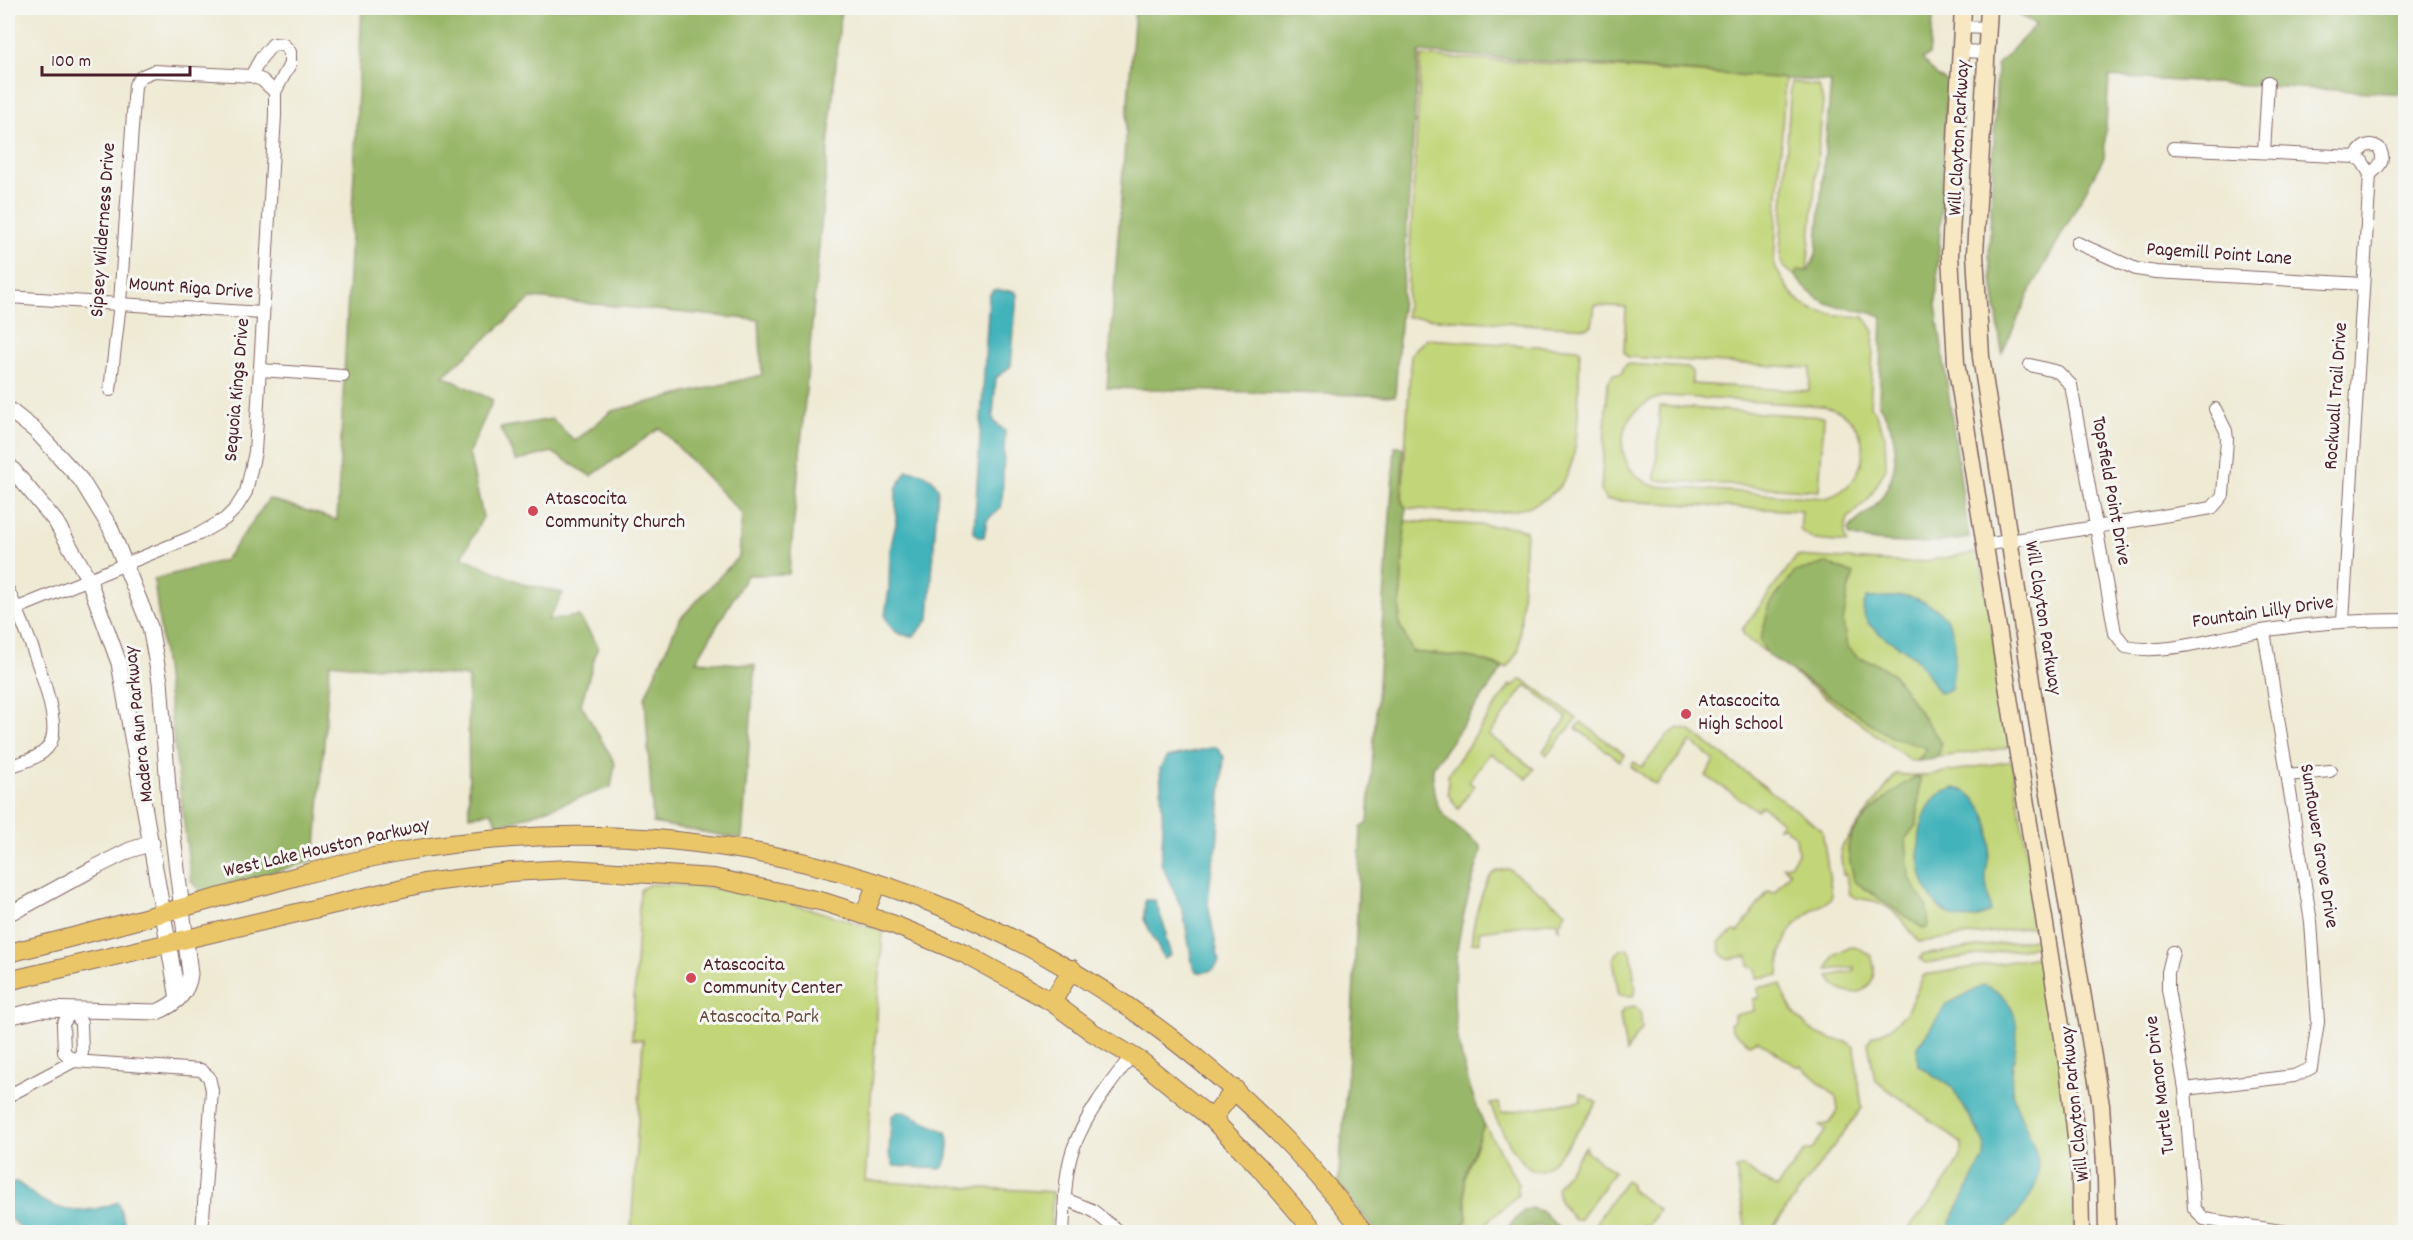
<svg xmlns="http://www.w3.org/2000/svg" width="2413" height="1240" viewBox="0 0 2413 1240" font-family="Dekko,sans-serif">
<rect width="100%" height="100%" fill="#f6f6f2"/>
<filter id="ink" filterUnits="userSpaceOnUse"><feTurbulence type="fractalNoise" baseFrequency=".0167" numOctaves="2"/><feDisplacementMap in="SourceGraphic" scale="12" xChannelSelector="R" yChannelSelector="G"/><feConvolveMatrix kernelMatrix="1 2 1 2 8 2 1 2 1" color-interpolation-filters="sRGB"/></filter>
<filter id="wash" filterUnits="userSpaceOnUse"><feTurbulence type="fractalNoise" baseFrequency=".008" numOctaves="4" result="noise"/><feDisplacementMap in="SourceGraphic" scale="24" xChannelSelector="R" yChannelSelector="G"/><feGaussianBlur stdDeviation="1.35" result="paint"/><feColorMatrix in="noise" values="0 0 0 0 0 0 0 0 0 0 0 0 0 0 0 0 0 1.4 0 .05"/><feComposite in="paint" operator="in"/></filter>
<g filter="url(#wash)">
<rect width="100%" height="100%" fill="#eeead4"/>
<g fill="#c2d679" stroke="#867a52" stroke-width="1.5" fill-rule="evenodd">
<path d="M1421,56L1785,78L1774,265C1800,314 1812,313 1864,317L1874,331L1870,407L1874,410L1885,436L1886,468L1869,499L1848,518L1844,535L1847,543L1815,540L1800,530L1802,511L1606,500L1601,492L1608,382L1613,374H1622L1623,368L1627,364L1688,368L1692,372V384L1809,391L1811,368L1628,357L1624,352L1626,307L1595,305L1592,325L1588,328L1406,317ZM1667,396L1823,406C1875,415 1876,483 1826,498L1654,486C1605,468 1616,403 1667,396Z"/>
<polygon points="1791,82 1819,86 1823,102 1807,271 1795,276 1783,266 1780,253"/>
<path d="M1426,339L1580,349C1578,380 1580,429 1573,458C1556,532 1460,511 1406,508L1402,502L1411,354Z"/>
<polygon points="1660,406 1824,417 1819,491 1655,480"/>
<polygon points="1405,521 1515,527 1526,531 1519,650 1507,668 1474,658 1413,652 1399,624"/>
<polygon points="1976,553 1980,554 2010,746 2006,748 1911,761 1744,636 1742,630 1797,556 1910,563"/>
<polygon points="1520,680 1525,681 1577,719 1547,755 1543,751 1567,718 1526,685 1489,735 1534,769 1527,779 1490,753 1469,782 1474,786 1458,809 1448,794 1448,775 1510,685 1512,687"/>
<polygon points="1581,722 1625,755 1620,761 1576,728"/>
<path d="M1678,728L1691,731L1822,830L1832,895L1830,900C1796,918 1780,934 1779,975L1757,978L1756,968L1749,967L1748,956L1727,959L1721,954L1719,942L1734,931L1738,932L1768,891L1774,893L1790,872L1783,866L1790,865L1798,853L1796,837L1784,827L1778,828L1782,822L1762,806L1757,810L1706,776L1714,760L1691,742L1656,785L1631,766L1634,762L1642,767L1668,735Z"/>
<path d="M2012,761L2038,926L1919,942C1906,927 1899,910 1877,902C1868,899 1857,900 1849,894L1846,874L1843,875L1840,849L1896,774L1921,776Z"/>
<path d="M1509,869L1566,912L1559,925V930L1556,921L1479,931L1480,942L1472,943C1471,929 1482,887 1491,876C1495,870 1502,870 1509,869Z"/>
<path d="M650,884C671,885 693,885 714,888C772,896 828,914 883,931L865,1181L1053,1192L1050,1232H631L643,1040L632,1039L640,890Z"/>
<polygon points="2042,938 2040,946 1925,963 1920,959 1922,955"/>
<path d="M1851,947L1859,948L1871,956C1886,991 1843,1008 1829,976L1854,971V967L1827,970L1834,955Z"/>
<polygon points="1626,948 1631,952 1636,991 1633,996 1619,995 1613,959 1620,949"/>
<path d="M2039,957L2043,958L2071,1116L2074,1232H1906C1920,1214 1965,1164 1962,1144L1875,1080L1868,1043L1871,1037L1889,1029L1906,1013L1924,975Z"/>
<path d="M1781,985C1788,1010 1805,1032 1832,1039C1840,1041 1848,1040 1854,1047L1862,1108L1769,1232H1746L1736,1168L1744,1167L1776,1188L1806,1150H1812L1826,1130L1820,1125L1828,1124L1838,1110L1836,1097L1801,1066H1796L1757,1040L1749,1044L1732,1030L1730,1024L1734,1021V1015L1754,1011L1753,999L1759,998L1758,987Z"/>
<polygon points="1634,1006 1640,1010 1642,1028 1626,1052 1620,1014 1625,1008"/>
<path d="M1581,1093L1597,1103C1585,1119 1559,1164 1541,1170C1521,1176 1496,1119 1490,1104L1499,1103L1501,1113L1581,1101Z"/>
<polygon points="1484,1124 1518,1183 1518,1195 1476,1232 1451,1232 1467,1221 1464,1177"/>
<polygon points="1586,1146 1587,1152 1614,1172 1580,1219 1574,1220 1559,1201 1557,1187"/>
<polygon points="1626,1180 1630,1183 1632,1190 1659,1210 1658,1212 1646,1228 1643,1226 1638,1232 1589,1232"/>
</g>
<g fill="#99b769" stroke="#726b4a" stroke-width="1.5">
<polygon points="362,8 841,8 789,574 747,575 696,661 755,665 742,839 653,823 645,697 679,620 739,556 742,514 660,428 591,476 552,452 516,461 500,428 552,419 575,441 612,411 762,375 759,320 532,298 443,376 493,400 469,453 483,517 462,557 524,584 563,593 548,620 579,616 598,646 581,704 615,764 611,787 499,826 491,812 469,816 468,677 330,663 315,860 201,894 191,880 154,579 225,560 269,499 337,520"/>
<path d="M1135,8H1869L1914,10L1916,8H1941L1934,12L1929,55L1922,59L1937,76L1949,82L1951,90L1947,92L1936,306L1969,538C1933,544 1886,546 1850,536L1848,530C1856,519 1868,514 1876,505C1901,474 1901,437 1879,405L1882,316C1842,303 1825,315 1795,276L1797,270L1808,271L1816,255L1831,82L1419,52L1395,396L1107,388Z"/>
<polygon points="2010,8 2405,8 2405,94 2109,77 2104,157 2031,290 2002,353 1989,256 1997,65 2036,25"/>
<path d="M1395,447H1403L1402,502L1406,508L1399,624L1413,652L1474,658L1503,668L1433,767C1430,815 1447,818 1481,846V853C1448,953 1441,1025 1484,1124L1464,1177L1467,1221L1451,1232H1377L1338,1185L1352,1022L1361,828L1368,823Z"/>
<path d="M1826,563L1854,574L1848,591L1843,623L1847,647L1859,658L1876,663L1893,674L1941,742L1940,751L1934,759L1917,761L1927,749C1915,742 1904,742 1891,737L1768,655L1760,641L1770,604L1795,572Z"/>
<path d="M1914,777L1920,778L1917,824L1906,838L1909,876L1927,908L1929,926L1924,929L1854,881C1853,871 1848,859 1848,848C1849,824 1896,789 1914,777Z"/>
<polygon points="1531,1208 1543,1212 1559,1229 1555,1232 1547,1232 1541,1226 1533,1227 1527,1232 1503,1232 1524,1211"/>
</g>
<g fill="#42b3ba" stroke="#466972" stroke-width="1.5">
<polygon points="993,290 1014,291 1017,294 1011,366 996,378 993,415 994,421 1005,431 1002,503 1000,508 987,520 984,537 979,537 974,532 989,295"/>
<path d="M907,470C923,472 930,474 938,488L929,619L914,636C898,636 891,631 885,616L889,589L890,550L896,524V489Z"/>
<path d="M1908,596C1962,611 1958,643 1951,689L1940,693C1931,682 1925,668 1915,658C1902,643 1849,628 1867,598Z"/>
<path d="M1216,747L1224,757L1217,847L1212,864L1208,904L1219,961C1214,971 1208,973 1197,972L1193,967L1183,911L1161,863L1163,828L1160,768L1167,757Z"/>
<path d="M1955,788C1980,793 1992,823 1990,847C1989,857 1986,868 1986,879C1986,890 1991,901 1990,912C1923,947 1898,834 1938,795C1942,792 1950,790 1955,788Z"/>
<polygon points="1145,900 1155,900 1167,934 1165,936 1171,955 1164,959 1144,919"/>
<path d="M1984,985C1998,990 2007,998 2013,1012C2024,1036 2007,1068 2013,1094C2018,1119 2040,1145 2038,1172C2036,1197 2016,1216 2000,1232H1949L1950,1222L1984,1158L1985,1143L1952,1087L1918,1065L1917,1047L1947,1004Z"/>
<path d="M898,1112H905L946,1132C950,1144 950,1160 941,1169L894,1166L889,1154L891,1121L892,1116Z"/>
<path d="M16,1182C24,1186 29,1192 35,1196C63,1215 88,1214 118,1202L127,1232H25L8,1216V1183Z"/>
</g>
</g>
<g filter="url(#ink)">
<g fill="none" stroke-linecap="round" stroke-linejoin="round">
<defs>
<g id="minor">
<polyline points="1962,27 1988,28"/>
<polyline points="1960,51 1987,52"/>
<polyline points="251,76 261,58 273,44 284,45 290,52 290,64 275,92"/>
<polyline points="2173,148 2355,157 2362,161 2370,174"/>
<polyline points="2264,152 2268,82"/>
<path d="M2355,157C2362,147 2368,141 2379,148C2386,159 2380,167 2370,174"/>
<polyline points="2077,243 2136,269 2156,272 2363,284"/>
<polyline points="8,297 263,313"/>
<path d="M2030,365L2058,372L2071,385L2115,633L2126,647C2165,655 2210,639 2249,633C2301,624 2353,620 2406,620"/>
<polyline points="261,370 343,376"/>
<polyline points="1984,545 2212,508 2223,495 2227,439 2226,431 2215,409"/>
<path d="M8,590C21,617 61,712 52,739C47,757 23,762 8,767"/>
<polyline points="8,612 199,534 225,519 236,508 246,492 255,452 275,116 275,92 262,80 251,76 154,71 142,76 135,85 120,303 110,390"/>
<polyline points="2343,621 2370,174"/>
<polyline points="2287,775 2330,771"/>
<polyline points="2173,952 2168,972 2168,989 2185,1089 2194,1208 2204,1219 2287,1232"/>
<polygon points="73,1009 81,1023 82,1053 74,1061 64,1052 63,1024"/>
<polyline points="2185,1089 2294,1076 2311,1068 2318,1022 2311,922 2264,631"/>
<polyline points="8,1096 74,1061 201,1070 209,1077 212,1090 202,1232"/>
<polyline points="1065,1199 1092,1210 1119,1232"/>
<path d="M1063,1232C1065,1206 1064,1175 1073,1149C1086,1114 1109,1085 1132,1055"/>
</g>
<g id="tertiary">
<path d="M8,409L36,431L81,480L110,527L150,627L160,681L170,813L190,974C188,993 174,1005 157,1012L42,1009L8,1017"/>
<polyline points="8,464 56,522 88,578 119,663 178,999"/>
<polyline points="8,913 21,908 96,867 130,850 152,843"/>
</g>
<g id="secondary">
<polyline points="1963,8 1950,255 1956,363 2069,1076 2080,1173 2081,1232"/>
<polyline points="1989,8 1975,254 1981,357 2044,765 2101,1105 2106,1179 2107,1232"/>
</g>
<g id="primary">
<polyline points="864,915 877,883"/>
<path d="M8,953C95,933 182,907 269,884C310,873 352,860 394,853C768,783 1135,931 1364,1232"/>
<polyline points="8,981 424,883 511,872 569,869 714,878 824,902 892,924 965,954 1052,1002 1092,1032 1142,1062 1212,1119 1258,1166 1315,1232"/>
<polyline points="1052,1002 1072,969"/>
<polyline points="1212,1119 1235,1089"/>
</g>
</defs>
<use href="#minor" stroke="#836666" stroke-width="14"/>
<use href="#tertiary" stroke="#836666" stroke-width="17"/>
<use href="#secondary" stroke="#836666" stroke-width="19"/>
<use href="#primary" stroke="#836666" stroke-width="20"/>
<use href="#minor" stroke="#fff" stroke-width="12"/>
<use href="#tertiary" stroke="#fff" stroke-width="15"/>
<use href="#secondary" stroke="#f7e8c3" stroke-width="16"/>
<use href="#primary" stroke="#ebc669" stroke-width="18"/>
</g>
</g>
<g fill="#d1495b" stroke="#f6f6f2" stroke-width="2">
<circle cx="533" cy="511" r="6"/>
<circle cx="1686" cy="714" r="6"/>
<circle cx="691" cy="978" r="6"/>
</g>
<g text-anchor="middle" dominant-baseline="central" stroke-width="6" stroke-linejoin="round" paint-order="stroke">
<g font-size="20" fill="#4a1f2b" stroke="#f6f6f2">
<text transform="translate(1960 138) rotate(-87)">Will Clayton Parkway</text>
<text transform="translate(104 230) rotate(-86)">Sipsey Wilderness Drive</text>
<text transform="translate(2219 255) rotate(4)">Pagemill Point Lane</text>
<text transform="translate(191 289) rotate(4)">Mount Riga Drive</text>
<text transform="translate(238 390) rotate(-85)">Sequoia Kings Drive</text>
<text transform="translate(2337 396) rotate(-86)">Rockwall Trail Drive</text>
<text transform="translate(2110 491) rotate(80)">Topsfield Point Drive</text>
<text transform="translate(2263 613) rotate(-8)">Fountain Lilly Drive</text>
<text transform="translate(2042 618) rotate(81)">Will Clayton Parkway</text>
<text transform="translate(140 724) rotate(-96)">Madera Run Parkway</text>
<text transform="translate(2318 846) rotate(81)">Sunflower Grove Drive</text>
<text transform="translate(327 849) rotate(-13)">West Lake Houston Parkway</text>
<text transform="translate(2161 1085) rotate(-97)">Turtle Manor Drive</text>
<text transform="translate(2076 1104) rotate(-96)">Will Clayton Parkway</text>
</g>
<g font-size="20" fill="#4a1f2b" stroke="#f6f6f2" text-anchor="start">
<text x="545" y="500">Atascocita<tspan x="545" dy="23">Community Church</tspan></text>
<text x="1698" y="702">Atascocita<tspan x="1698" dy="23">High School</tspan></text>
<text x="703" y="966">Atascocita<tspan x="703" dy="23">Community Center</tspan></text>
</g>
<g font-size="20" fill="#684d3e" stroke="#f6f6f2">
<text x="759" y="1018">Atascocita Park</text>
</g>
</g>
<rect width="2413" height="1240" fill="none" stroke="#f6f6f2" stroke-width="30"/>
<path d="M42 66v9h148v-9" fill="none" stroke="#4a1f2b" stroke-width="3"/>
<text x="51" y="66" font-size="18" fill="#4a1f2b" stroke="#f6f6f2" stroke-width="4.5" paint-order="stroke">100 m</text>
</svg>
